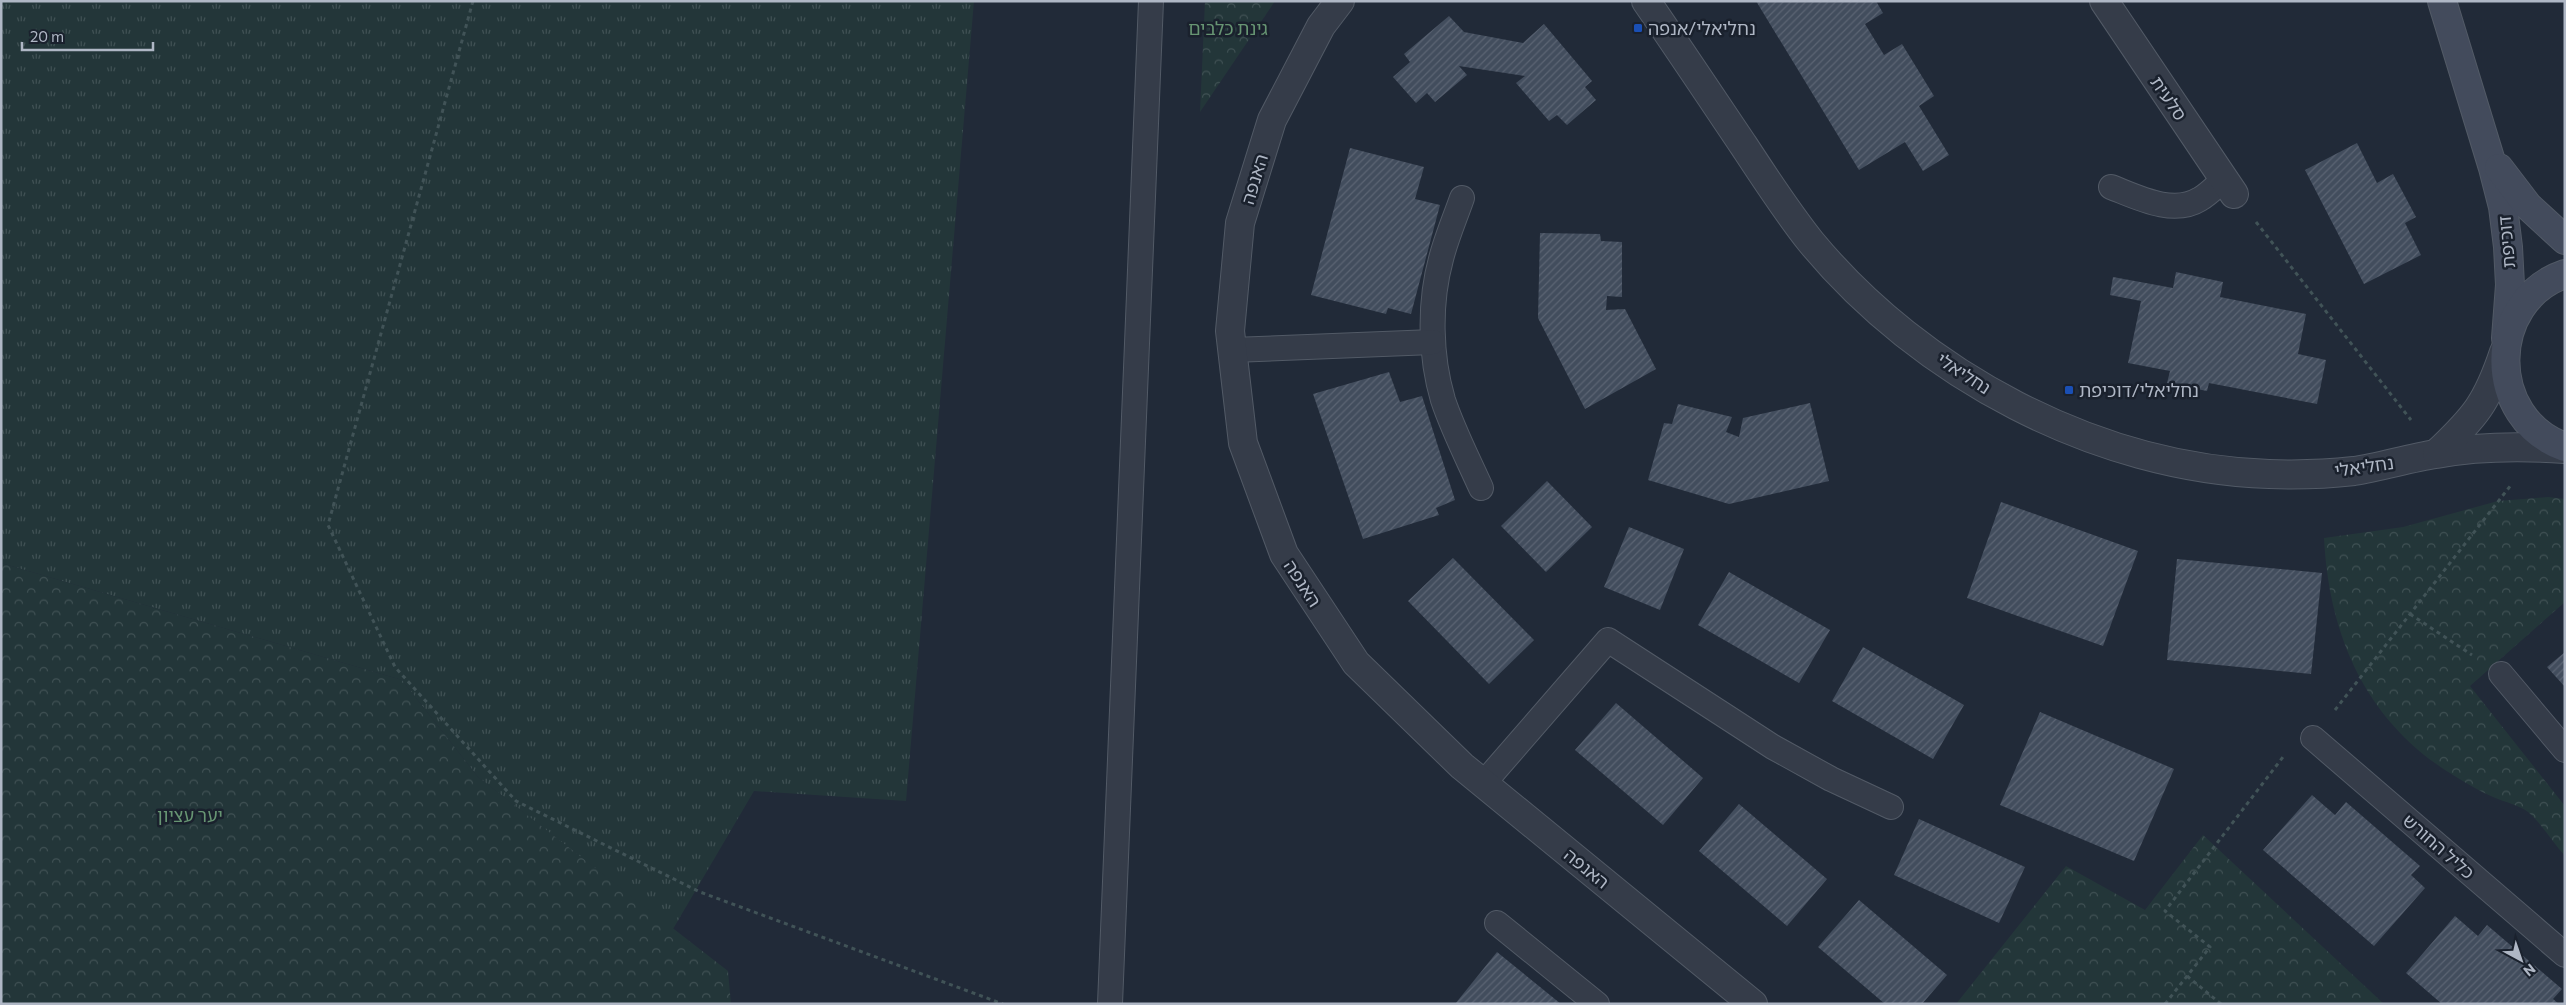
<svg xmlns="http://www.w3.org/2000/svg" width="2566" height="1005" viewBox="0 0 2566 1005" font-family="Commissioner,'Noto Sans Hebrew',sans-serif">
<defs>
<pattern id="grass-tufts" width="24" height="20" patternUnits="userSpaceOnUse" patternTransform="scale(1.25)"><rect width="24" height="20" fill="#233639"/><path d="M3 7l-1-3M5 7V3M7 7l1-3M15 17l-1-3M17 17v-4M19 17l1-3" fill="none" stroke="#405154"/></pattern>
<pattern id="forest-crowns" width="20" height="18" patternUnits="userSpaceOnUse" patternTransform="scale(1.25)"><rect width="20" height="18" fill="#233639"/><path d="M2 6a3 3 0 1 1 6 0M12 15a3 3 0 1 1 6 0" fill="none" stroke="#405154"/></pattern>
<pattern id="building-hatch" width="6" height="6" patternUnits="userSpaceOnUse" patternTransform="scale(1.25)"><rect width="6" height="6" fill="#424d5d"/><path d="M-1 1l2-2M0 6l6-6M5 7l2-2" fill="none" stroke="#5b6473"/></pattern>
</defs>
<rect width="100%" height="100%" fill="#212a38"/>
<polygon fill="url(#grass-tufts)" points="1,1 974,1 906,801 754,791 673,929 478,777 402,680 1,563"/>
<g fill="url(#forest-crowns)">
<polygon points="1205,1 1275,1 1200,112"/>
<path d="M2548,497L2565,499V602L2470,686L2565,806V856C2553,843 2542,824 2528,812C2519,805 2504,802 2493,797C2479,791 2466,783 2453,775C2366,722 2329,636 2324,538L2403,527L2498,501Z"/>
<polygon points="1,563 402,680 478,777 728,971 731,1004 1,1004"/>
<polygon points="2203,835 2384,1004 1956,1004 2066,866 2145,910"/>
</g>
<g fill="url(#building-hatch)">
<polygon points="1756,1 1876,1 1883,13 1865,24 1884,55 1902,44 1934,96 1919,106 1949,155 1923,171 1905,142 1859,170"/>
<polygon points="1449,16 1464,32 1523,43 1544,24 1592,81 1585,87 1596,100 1567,125 1557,115 1549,121 1516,83 1525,76 1459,66 1467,75 1435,102 1427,93 1416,103 1393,77 1410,62 1404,54"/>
<polygon points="2357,143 2377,183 2393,174 2416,217 2405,223 2421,255 2364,284 2305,170"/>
<polygon points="1350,148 1424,167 1415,199 1440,205 1411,314 1388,308 1386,314 1311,295"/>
<polygon points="1540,233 1600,234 1601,241 1622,242 1622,297 1607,296 1606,310 1625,309 1656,369 1585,409 1538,318"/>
<polygon points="2176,272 2223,282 2220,297 2306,314 2298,354 2326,360 2317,404 2209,383 2207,391 2167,383 2170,371 2128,363 2141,301 2110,295 2113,277 2173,288"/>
<polygon points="1389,372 1400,402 1422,396 1455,500 1436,508 1439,515 1363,539 1313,394"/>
<polygon points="1810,403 1829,481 1729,504 1648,480 1664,423 1672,424 1678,404 1732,417 1726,432 1739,437 1743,418"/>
<polygon points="1547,481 1592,527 1546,572 1501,526"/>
<polygon points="2001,502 2138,551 2103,646 1967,598"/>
<polygon points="1629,527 1684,549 1660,610 1604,587"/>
<polygon points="1453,558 1534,640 1489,684 1408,601"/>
<polygon points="2177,559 2322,573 2311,674 2167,660"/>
<polygon points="1729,572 1830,630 1799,683 1698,625"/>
<polygon points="1863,647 1964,705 1933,759 1832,701"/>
<polygon points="2565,652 2565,687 2547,667"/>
<polygon points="1616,703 1703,778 1663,825 1575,750"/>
<polygon points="2040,712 2174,769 2134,861 2000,805"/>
<polygon points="2312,795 2335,815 2346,802 2420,866 2411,875 2425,888 2374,946 2263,850"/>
<polygon points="1739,804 1827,879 1787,926 1699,851"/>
<polygon points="1919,819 2025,867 1999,923 1894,875"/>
<polygon points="1859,900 1947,975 1922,1004 1885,1004 1818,947"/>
<polygon points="2455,916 2478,936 2487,925 2562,989 2553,999 2559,1004 2442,1004 2406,973"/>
<polygon points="1497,952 1561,1004 1455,1004"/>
</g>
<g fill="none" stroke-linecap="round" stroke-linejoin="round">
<defs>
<g id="lane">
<path d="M2111,187C2137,197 2173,216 2200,199C2209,194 2216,186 2224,179"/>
<path d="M1462,198C1455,218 1446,239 1441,259C1429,303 1430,356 1443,400C1453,430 1468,459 1481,488"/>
<polyline points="1232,350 1433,342"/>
<polyline points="2501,674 2565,750"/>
<polyline points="2313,738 2565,955"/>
<polyline points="1483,784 1608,640 1773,747 1831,779 1891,807"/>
<polyline points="1497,923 1597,1004"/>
<polyline points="1110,1004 1151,1"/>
</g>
<g id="street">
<polyline points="1340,1 1321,26 1272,120 1240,223 1230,331 1243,443 1284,554 1356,663 1462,766 1753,1004"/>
<path d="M1646,1C1679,49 1711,97 1744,146C1765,178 1787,212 1811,242C1921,375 2096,468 2269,474C2296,475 2327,474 2354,471C2381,467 2409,458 2436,454C2479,446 2521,446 2565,449"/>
<polyline points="2104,1 2234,194"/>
<path d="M2437,453C2475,417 2487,403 2504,352"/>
</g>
<g id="secondary">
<polyline points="2442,1 2493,168 2503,207 2508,247 2510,285 2506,338"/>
<polyline points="2499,168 2528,206 2565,240"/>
<path d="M2565,274C2486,301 2485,419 2565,447"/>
</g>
</defs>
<use href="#lane" stroke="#525a66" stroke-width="26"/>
<use href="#street" stroke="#525a66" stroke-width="30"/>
<use href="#secondary" stroke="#525a66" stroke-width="30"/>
<g stroke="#415357" stroke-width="3" stroke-dasharray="4 4" stroke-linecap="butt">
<polyline points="473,1 328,525 395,667 516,801 700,892 1003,1004"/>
<polyline points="2256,222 2411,420"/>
<polyline points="2410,614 2472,655"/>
<polyline points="2335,710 2511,485"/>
<polyline points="2187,976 2221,1004"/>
<polyline points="2165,1004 2210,947 2165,911 2283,757"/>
</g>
<use href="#lane" stroke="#353c49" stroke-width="24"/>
<use href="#street" stroke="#353c49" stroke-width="28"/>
<use href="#secondary" stroke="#434b5c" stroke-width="28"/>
</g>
<g fill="#1a4fb4" stroke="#1a212d" stroke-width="2">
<rect x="1633" y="23" width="10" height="10" rx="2.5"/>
<rect x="2064" y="385" width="10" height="10" rx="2.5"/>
</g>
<g text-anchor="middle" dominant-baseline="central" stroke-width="5" stroke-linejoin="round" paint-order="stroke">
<g font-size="18" fill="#679573" stroke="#1a212d">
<text x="1228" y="28">גינת כלבים</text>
<text x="190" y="815">יער עציון</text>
</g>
<g font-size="18" fill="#afb7c5" stroke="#1a212d" text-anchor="start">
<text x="1648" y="28">נחליאלי/אנפה</text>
<text x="2079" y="390">נחליאלי/דוכיפת</text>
</g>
<g font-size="18" fill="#afb7c5" stroke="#1a212d">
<text transform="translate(2169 98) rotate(56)">סלעית</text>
<text transform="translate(1254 179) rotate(-73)">האנפה</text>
<text transform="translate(2506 242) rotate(-95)">דוכיפת</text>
<text transform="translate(1964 373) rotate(33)">נחליאלי</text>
<text transform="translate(2364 466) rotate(-8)">נחליאלי</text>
<text transform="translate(1303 583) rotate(57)">האנפה</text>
<text transform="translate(2439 846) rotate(41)">כליל החורש</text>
<text transform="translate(1587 868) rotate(39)">האנפה</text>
</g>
</g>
<rect width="2566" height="1005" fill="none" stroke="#afb7c5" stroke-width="5"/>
<g transform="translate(2521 960) rotate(140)" stroke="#1a212d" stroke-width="4" paint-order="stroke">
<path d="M0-4L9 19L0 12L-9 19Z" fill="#afb7c5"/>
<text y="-8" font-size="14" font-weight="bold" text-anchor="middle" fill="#afb7c5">N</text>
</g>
<path d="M22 42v8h131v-8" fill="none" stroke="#afb7c5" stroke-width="2.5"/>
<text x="30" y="42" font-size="15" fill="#afb7c5" stroke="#1a212d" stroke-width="4" paint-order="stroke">20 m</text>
</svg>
